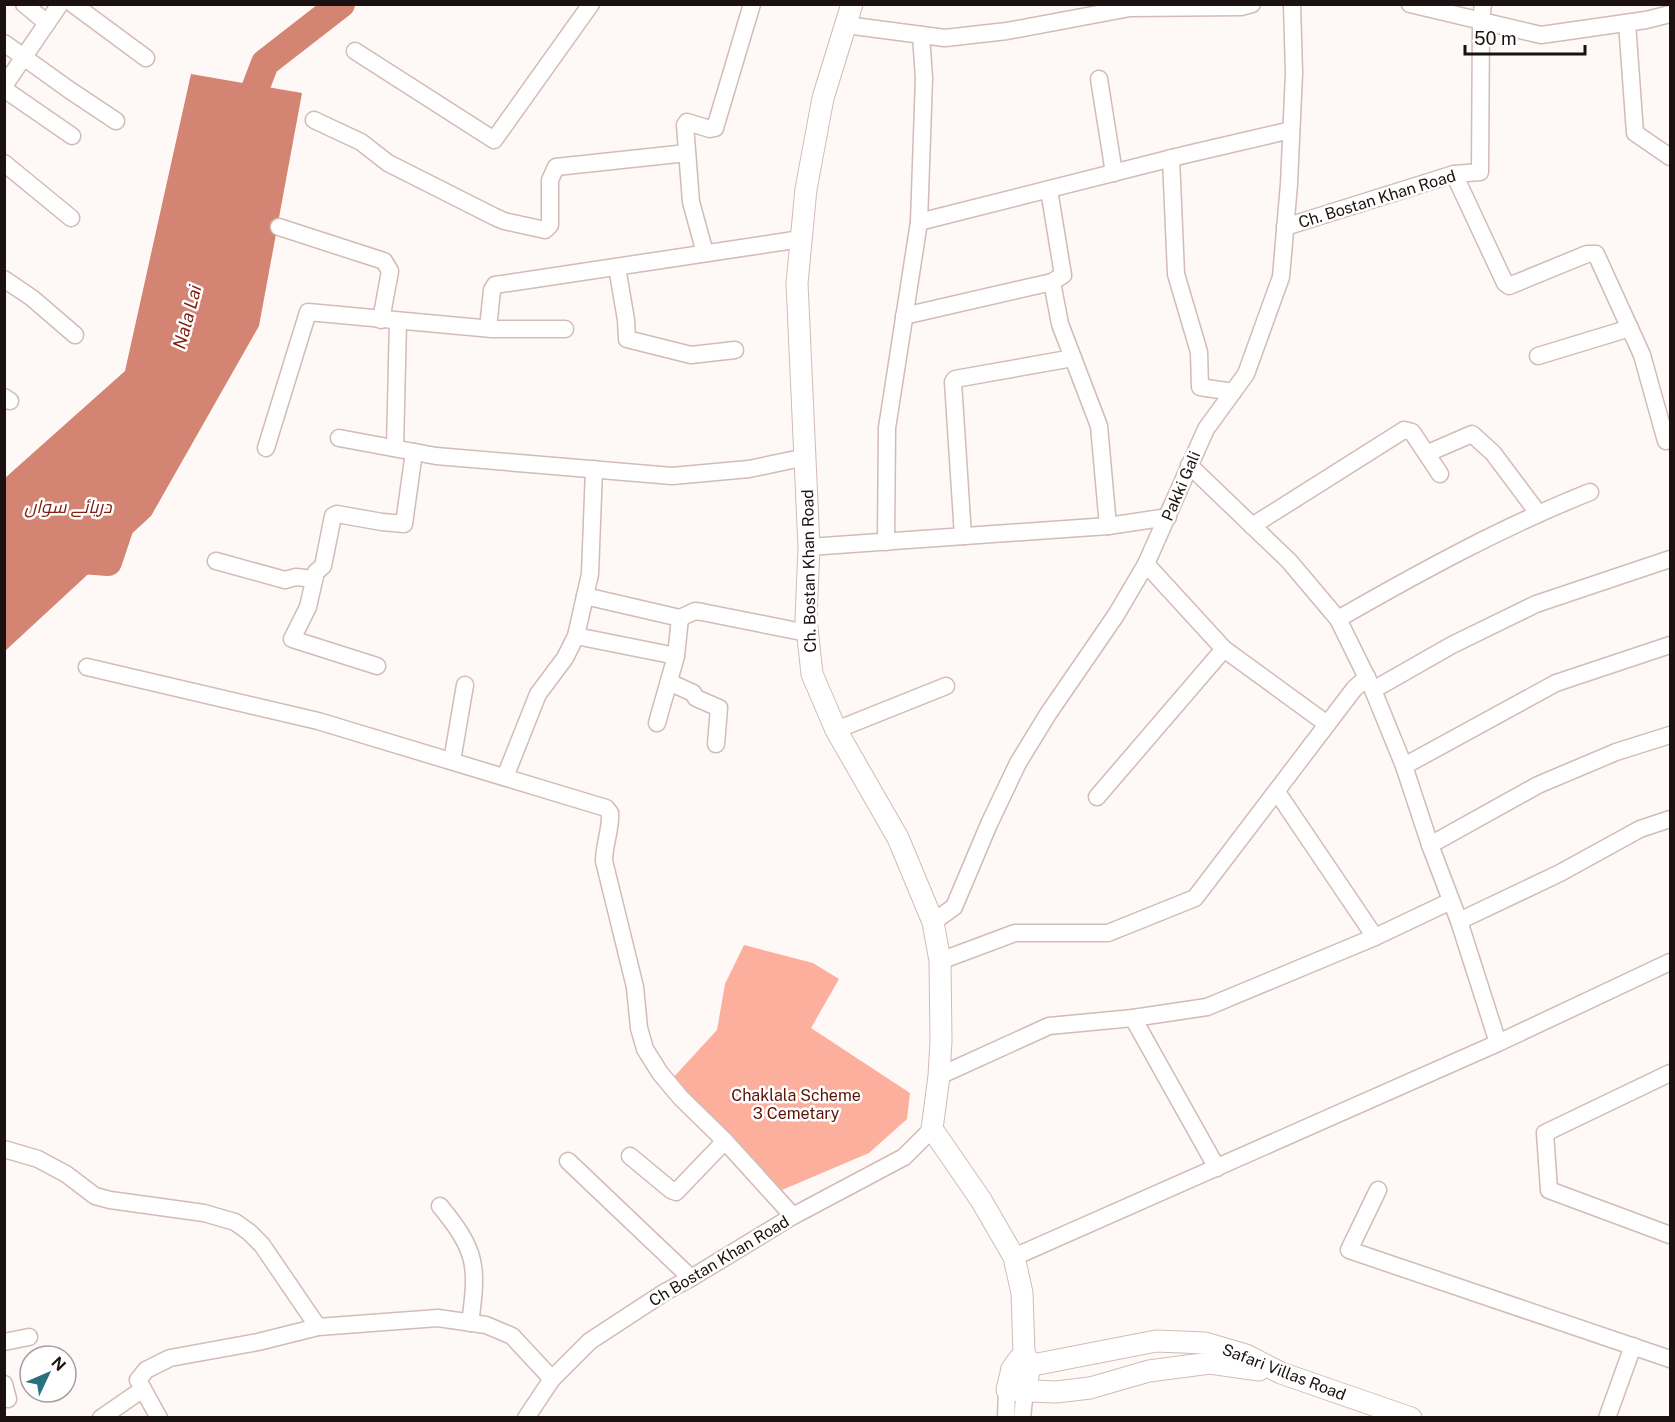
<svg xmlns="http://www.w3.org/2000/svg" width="1675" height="1422" viewBox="0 0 1675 1422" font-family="'Public Sans',Cairo,sans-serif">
<rect width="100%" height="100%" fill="#fef8f7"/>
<polygon fill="#fdaf9e" points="744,945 813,963 839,979 811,1028 910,1093 907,1119 869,1153 782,1190 671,1080 717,1030 725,984"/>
<polygon fill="#d38473" points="191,74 302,93 259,326 151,516 5,651 5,478 125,371"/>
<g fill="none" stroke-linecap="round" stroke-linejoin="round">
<g stroke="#d38473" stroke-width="28">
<polyline points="242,123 265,63 341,4"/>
<polyline points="4,554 108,562 123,517"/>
</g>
<defs>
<g id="minor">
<polyline points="24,4 47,23"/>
<polyline points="73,4 146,58"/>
<polyline points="1410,4 1541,35 1646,20 1670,14"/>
<polyline points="1627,23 1635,133 1670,157"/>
<polyline points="846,25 945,38 1007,31 1130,8 1241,7 1252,4"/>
<polyline points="4,43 68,89 116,121"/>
<polyline points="355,51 494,140 591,4"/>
<polyline points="1099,79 1114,173"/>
<polyline points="4,86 60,4"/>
<polyline points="4,89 72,136"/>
<polyline points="314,120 361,142 388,163 495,217 504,221 545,230 550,225 550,180 556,167 687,153"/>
<polyline points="1171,158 1176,274 1199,352 1200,387 1233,392"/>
<polyline points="4,163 71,218"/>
<polyline points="1454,174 1505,283 1509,286 1587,254 1596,254 1642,355 1666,441"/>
<polyline points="919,222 1184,155 1291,130"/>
<polyline points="279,227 384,261 390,271 381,320"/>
<polyline points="1285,227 1454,174 1480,172 1481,21 1483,4"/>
<polyline points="705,253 691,202 685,125 687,122 710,129 715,128 752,4"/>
<polyline points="617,267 626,320 627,339 691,355 735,350"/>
<polyline points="4,279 32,298 75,335"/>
<polyline points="1052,282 1060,324 1099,426 1108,526"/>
<polyline points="904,316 1052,282 1063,275 1049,190"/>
<polyline points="488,328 492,290 495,285 801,239"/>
<polyline points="1538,356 1630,328"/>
<polyline points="4,397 10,401"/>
<polyline points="339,438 436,456 672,476 749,469 806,457"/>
<polyline points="266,448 308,312 492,329 565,329"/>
<polyline points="395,448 398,321"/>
<polyline points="1428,453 1472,434 1493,453 1538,513"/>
<polyline points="1189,465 1289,561 1338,619 1373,690 1404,766 1430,845 1459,921 1498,1043"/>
<polyline points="1252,526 1404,430 1412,432 1440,474"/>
<polyline points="963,536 953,382 955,379 1073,358"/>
<polyline points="886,542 887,428 919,222 924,78 921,35"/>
<polyline points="809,547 1108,526 1168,517"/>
<polyline points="216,561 285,580 296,577 314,579"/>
<polyline points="1146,564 1224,649 1327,724"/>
<polyline points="585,596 680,618 695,611 702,612 807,633"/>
<path d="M1338,619C1420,572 1502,527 1590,492"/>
<polyline points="576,636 676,656"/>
<polyline points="377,666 292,639 308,607 316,572 323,566 333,516 337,514 382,522 404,524 414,452"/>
<path d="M87,667L318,721L606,808L610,813C611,830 604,844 604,861L635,987L639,1028L645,1049L660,1073L681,1098L725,1141L793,1216"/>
<polyline points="669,682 693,693 696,698 719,708 716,744"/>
<polyline points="1373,690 1452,645 1536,604 1670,559"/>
<polyline points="657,723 676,656 680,618"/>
<polyline points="836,730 946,686"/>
<polyline points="452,761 465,685"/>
<polyline points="1404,766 1556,683 1670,645"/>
<polyline points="505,777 538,694 565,658 576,636 590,574 594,469"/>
<polyline points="1277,792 1375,937"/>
<polyline points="1097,797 1224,649"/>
<polyline points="1430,845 1538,785 1616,752 1670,735"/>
<polyline points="1459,921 1560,873 1640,829 1670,819"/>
<polyline points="933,922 954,907 989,824 1018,763 1048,714 1116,615 1146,564 1206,429 1246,374 1281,277 1289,184 1294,73 1292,4"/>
<polyline points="940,961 1015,933 1108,933 1195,898 1354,689 1367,677"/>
<polyline points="1133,1018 1217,1168"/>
<polyline points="1670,1073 1545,1133 1549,1190 1670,1235"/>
<polyline points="939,1076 1049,1026 1133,1018 1207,1007 1375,937 1451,901"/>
<polyline points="4,1149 38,1159 66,1174 95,1196 110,1200 204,1213 235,1222 249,1232 262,1245 318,1327"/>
<polyline points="630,1156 671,1190 676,1192 725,1141"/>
<polyline points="568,1161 691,1278"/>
<polyline points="1378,1190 1349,1250 1670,1359"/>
<path d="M440,1206C477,1251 478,1266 470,1323"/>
<polyline points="1014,1257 1498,1043 1670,962"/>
<polyline points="4,1342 29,1337"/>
<polyline points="4,1384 8,1399"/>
<polyline points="101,1418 143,1389"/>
<polyline points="159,1418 138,1380 146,1370 170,1358 258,1342 318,1327 438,1318 486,1325 512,1336 552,1379"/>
<polyline points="526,1418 552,1379 590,1341 665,1292 691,1278 793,1216 904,1157 932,1129"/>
<polyline points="1006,1418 1007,1390"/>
<polyline points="1022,1418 1025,1390"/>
<polyline points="1607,1418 1633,1346"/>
</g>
<g id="major">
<polyline points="852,4 823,98 806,189 797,283 809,547 806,619 812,674 836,730 898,838 933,922 940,961 941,1041 939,1076 932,1129 981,1200 1014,1257 1022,1293 1024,1352 1030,1366 1025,1390"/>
<polyline points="1019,1359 1012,1369 1007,1390 1056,1392 1090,1388 1149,1371 1210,1363 1259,1370"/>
<polyline points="1012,1369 1156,1341 1205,1343 1246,1355 1281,1373 1411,1418"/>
</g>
</defs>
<use href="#minor" stroke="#d3bbb6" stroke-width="19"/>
<use href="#major" stroke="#d3bbb6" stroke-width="23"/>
<use href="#minor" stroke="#fff" stroke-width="16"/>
<use href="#major" stroke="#fff" stroke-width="21"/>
</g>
<g text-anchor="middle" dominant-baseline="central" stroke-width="5" stroke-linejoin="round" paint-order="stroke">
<g font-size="16" fill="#1a1110" stroke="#fff">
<text transform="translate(1377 199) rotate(-17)">Ch. Bostan Khan Road</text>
<text transform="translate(1181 486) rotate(-67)">Pakki Gali</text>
<text transform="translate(809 571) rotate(-91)">Ch. Bostan Khan Road</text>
<text transform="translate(719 1261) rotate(-31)">Ch Bostan Khan Road</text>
<text transform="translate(1284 1372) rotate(21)">Safari Villas Road</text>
</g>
<g font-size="16" fill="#5a1306" stroke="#fff">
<text x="796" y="1095">Chaklala Scheme<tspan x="796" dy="18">3 Cemetary</tspan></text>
</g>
<g font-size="18" font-style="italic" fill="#7e200f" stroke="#fff">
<text transform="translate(187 317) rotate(-75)">Nala Lai</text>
<text x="68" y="506">دریائے سواں</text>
</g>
</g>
<rect width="1675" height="1422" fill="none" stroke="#1a1110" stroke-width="12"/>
<g transform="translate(48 1374) rotate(46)"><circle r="28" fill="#ffffff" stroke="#a3a09f" stroke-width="1.5"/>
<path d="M0-4.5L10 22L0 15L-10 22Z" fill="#2a717e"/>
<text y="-9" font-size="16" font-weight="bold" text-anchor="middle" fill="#1a1110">N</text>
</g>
<path d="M1465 45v9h120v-9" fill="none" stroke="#1a1110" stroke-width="3"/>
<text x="1474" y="45" font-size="18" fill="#1a1110" stroke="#ffffff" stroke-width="4.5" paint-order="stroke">50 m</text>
</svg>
